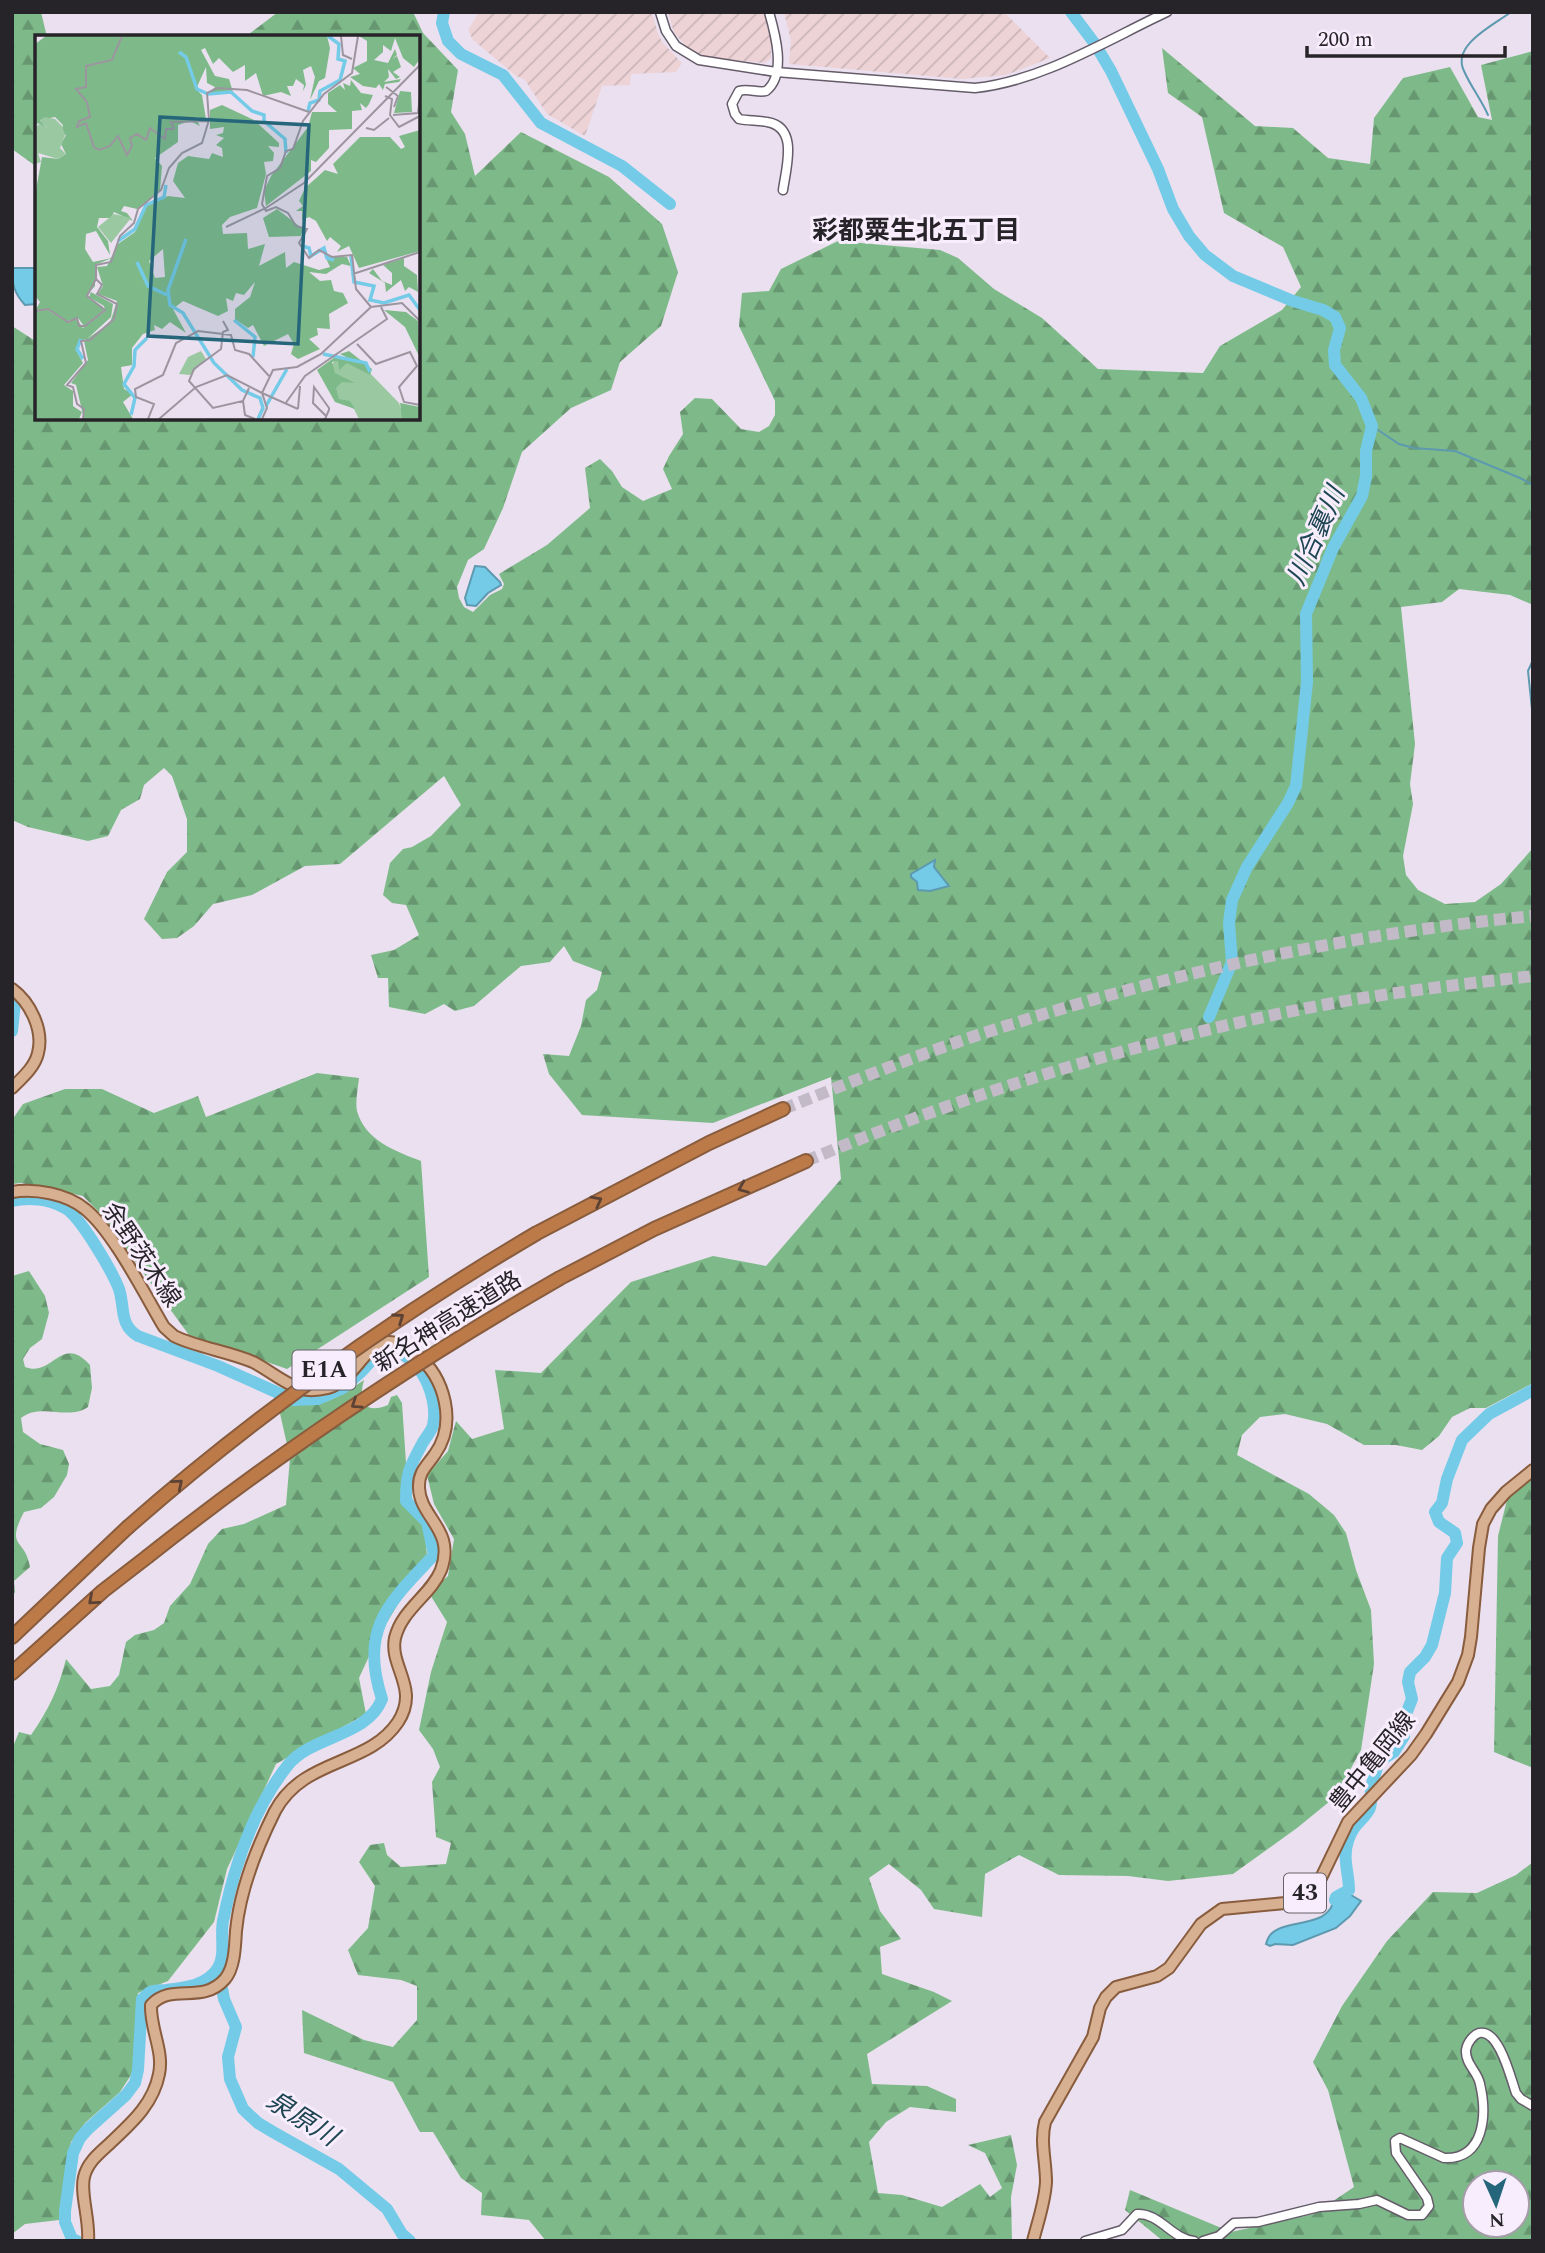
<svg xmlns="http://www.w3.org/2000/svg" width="1545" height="2253" viewBox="0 0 1545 2253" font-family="Spectral,'Noto Sans JP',serif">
<defs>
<pattern id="industrial-furrows" width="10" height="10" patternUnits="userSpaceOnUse" patternTransform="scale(1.75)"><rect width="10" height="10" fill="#edd3d6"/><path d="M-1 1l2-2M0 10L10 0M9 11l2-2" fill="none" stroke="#cbb5b8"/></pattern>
<pattern id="forest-firs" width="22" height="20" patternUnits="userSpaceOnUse" patternTransform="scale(1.75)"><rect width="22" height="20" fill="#7eba89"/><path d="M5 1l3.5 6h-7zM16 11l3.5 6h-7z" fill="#679770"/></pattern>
</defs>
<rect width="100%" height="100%" fill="#eae0ef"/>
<g fill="url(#industrial-furrows)">
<polygon points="479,12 652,12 657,31 662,42 682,63 676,72 631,74 630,85 602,86 585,136 547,114 525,80 515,75 473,40 468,30"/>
<polygon points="668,12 764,12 771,36 771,58 765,63 704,57 691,51 674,33"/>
<polygon points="784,12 1004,12 1050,58 1006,75 962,79 789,64 791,41"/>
</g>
<g fill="url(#forest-firs)" fill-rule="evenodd">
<polygon points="12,12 41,12 47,37 37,37 37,167 12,149"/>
<polygon points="278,12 413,12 423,33 458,70 451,112 465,134 475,176 521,132 609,177 662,224 678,272 661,326 620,362 611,390 571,408 522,452 503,508 484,549 468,560 457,587 459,598 464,607 473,612 490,595 502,589 504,584 499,574 547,545 590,508 585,468 600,459 612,471 622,487 643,501 672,489 663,469 669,456 683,434 680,412 695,398 712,399 741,429 759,432 769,426 775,415 775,401 739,326 742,293 769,291 781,269 838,241 940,250 958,258 994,289 1042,318 1098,369 1203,373 1220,346 1282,310 1301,287 1283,247 1224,213 1202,117 1168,93 1162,48 1255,126 1293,128 1328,158 1370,164 1374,118 1403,78 1450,67 1478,117 1492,120 1481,65 1533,51 1533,605 1510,595 1459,589 1442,602 1401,607 1415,744 1410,784 1413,804 1403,856 1406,875 1418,890 1445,904 1475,902 1501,884 1533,848 1533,1383 1486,1408 1470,1408 1452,1417 1439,1436 1422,1450 1396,1445 1364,1445 1327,1424 1285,1414 1260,1417 1242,1435 1237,1455 1309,1494 1334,1515 1346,1533 1356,1570 1371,1610 1374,1664 1361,1750 1335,1797 1297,1828 1233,1874 1168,1881 1128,1876 1059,1875 1019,1855 985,1874 982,1917 934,1909 921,1890 889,1864 869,1878 880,1911 901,1939 880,1947 882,1974 934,1992 952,2001 867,2054 872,2084 927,2086 956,2099 956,2112 910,2107 886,2122 869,2142 878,2193 902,2195 942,2207 980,2184 990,2197 1002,2188 985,2153 968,2145 1011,2135 1017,2165 1011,2197 1012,2241 546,2241 529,2220 481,2215 482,2193 461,2178 433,2132 420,2132 393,2082 304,2053 302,2010 364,2040 393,2047 417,2020 417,1986 401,1980 358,1975 348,1950 368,1928 375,1886 359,1862 370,1845 384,1843 387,1855 401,1867 446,1864 451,1843 436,1837 432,1782 440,1767 433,1749 419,1730 431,1672 447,1622 429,1593 448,1576 454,1539 434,1504 427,1475 448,1451 456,1421 472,1439 504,1429 495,1370 541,1373 631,1282 713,1256 766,1266 841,1179 831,1077 713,1123 582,1115 549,1074 543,1054 569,1056 581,1026 586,1000 597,990 602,972 573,961 564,946 550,962 521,966 474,1006 455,1011 444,1004 425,1014 389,1007 388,978 378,978 371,955 394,950 419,935 406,905 392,903 383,895 390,863 403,849 412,847 431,836 461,805 444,776 340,864 305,866 252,895 213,904 194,926 177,938 162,939 144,919 167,872 187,852 187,819 172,776 164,768 144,785 140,799 121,810 108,836 88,841 28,827 12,820 12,326 37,342 37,418 418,418 418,37 245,37"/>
<path d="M317,1073L359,1078C358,1088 355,1102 357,1111C365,1140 395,1151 421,1161L429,1277L287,1369L189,1335L97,1210L83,1196L21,1183L12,1184V1120L23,1104L65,1089H102L154,1113L198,1096L206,1117Z"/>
<path d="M29,1271L45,1296L49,1313L42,1339L30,1348L23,1359L25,1367C53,1378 61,1333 90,1365L92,1388L88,1407C68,1421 41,1402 21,1418L23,1432L40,1444L63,1450L69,1464L67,1475L54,1497L41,1508L24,1512C5,1549 25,1537 30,1567L14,1581L15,1592L12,1598V1276Z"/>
<path d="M364,1380C358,1401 364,1415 388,1405L391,1397L397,1395L402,1403L406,1463L411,1496L424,1525L427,1556L377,1639L359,1678L366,1714L276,1764L227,1869L214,1922L168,1981L138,1993L133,2072L120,2092L85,2123L71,2142L59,2220L25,2224L12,2234V1749L19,1732L31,1735C48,1711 59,1688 66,1659L91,1689L110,1686L119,1675L126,1642L135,1635L154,1630L164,1623L170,1606L190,1584L208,1544L222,1529L244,1524L286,1505L290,1458L277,1400L279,1396C315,1414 334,1400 364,1380Z"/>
<polygon points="1533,1461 1533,1768 1494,1752 1498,1536 1507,1500"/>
<path d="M1533,1862V2241H1163L1125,2210L1130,2190L1231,2232L1314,2214L1354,2187L1328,2090L1313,2062L1342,2006L1387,1941L1433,1892L1477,1893L1516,1875ZM1475,2183H1517V2225H1475Z"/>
</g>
<g fill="#74cbe8" stroke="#5d99af" stroke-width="2">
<path d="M12,268H37L36,304L25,305C14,293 12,284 12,268Z"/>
<polygon points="475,566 485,567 500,582 501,585 488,593 476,606 467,605 465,598"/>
<polygon points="935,860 934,867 949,886 930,891 918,890 917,882 911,877 911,874"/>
<path d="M1346,1892L1361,1901L1350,1916L1336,1928L1293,1945L1275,1944L1270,1946L1266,1944C1267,1941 1268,1937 1271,1934C1286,1918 1332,1929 1334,1897Z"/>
</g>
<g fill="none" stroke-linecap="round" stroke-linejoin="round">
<g stroke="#5d99af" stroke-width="2">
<path d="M1488,115C1481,99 1471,87 1464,71C1451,45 1494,25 1511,12"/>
<polyline points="1372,426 1399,444 1414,448 1455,451 1520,478 1533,485"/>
<polyline points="1533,660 1528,671 1533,719"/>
<polyline points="1533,762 1533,764"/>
</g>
<g stroke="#74cbe8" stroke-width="12">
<polyline points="444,12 442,23 448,41 461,54 503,75 541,123 622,166 670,204"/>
<polyline points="1071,12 1095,44 1111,71 1158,169 1173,209 1189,236 1205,255 1233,276 1293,301 1323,310 1335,317 1340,328 1334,350 1335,365 1361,398 1372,426 1366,451 1366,476 1362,496 1333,548 1306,614 1307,682 1296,786 1288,803 1247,867 1232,900 1229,923 1232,962 1209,1017"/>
<polyline points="12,997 15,1002 12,1031"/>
<path d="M12,1201C29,1197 49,1199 65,1208C80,1216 112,1271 119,1289C125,1307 119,1325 138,1336L218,1366L294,1400L318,1399L343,1388L362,1371L380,1351C415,1344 440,1394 433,1425C432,1431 425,1438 422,1444C409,1468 406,1473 406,1501L427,1522L434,1555C389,1603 359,1628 382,1699C367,1737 313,1735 288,1765C253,1809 234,1866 223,1921C220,1935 226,1955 218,1968C207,1986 184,1988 166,1990C161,1990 154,1990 150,1992C147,1994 145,1997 142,1999L138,2070L135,2083L126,2095L88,2129L80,2138L73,2153L65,2211V2222L72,2239L77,2241"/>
<path d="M1335,1900L1336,1897L1349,1890C1349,1873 1342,1858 1348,1841C1353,1824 1363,1821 1369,1810C1373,1802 1370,1796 1371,1788C1372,1780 1377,1772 1378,1762L1394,1752L1404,1736V1719L1412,1699L1408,1682L1410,1672L1425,1657L1432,1645L1445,1593L1447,1558L1457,1543L1455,1533L1439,1522L1435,1512L1442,1503L1447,1479L1462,1440L1489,1414L1533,1390"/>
<polyline points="219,1973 224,1999 236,2027 228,2057 230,2079 243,2109 258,2123 273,2132 339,2169 387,2209 402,2234 410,2241"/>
</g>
<g stroke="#c3bac7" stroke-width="12" stroke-dasharray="12 6" stroke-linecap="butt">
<path d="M783,1109C849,1083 914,1056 981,1034C1160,975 1345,934 1533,916"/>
<path d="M806,1161C973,1091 1145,1039 1323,1005C1392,992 1463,984 1533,976"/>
</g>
<defs>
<g id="minor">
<path d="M660,12L666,31L676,46L699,60L776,72L975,88C1042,81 1107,40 1167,12"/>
<path d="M769,12C775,33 787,75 766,91C757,93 748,88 739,91L732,104L735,114L739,119C748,121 758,120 767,122C799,127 786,168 783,190"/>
<path d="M1085,2241L1122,2230L1137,2214C1160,2213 1172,2239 1194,2241"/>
<path d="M1203,2241L1219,2236L1234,2223L1258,2222L1319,2207L1359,2204L1377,2200L1408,2215H1422L1429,2206L1427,2198L1396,2153L1395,2141L1400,2138L1444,2158C1485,2160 1487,2114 1480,2084C1478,2072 1465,2064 1466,2050C1467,2043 1473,2035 1479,2033C1499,2028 1511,2079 1516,2093L1521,2099L1533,2106"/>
</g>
<g id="major">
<path d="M12,989C30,1002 44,1030 38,1053C35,1067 22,1078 12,1088"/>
<path d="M12,1192C35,1188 67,1194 85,1209C113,1231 145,1295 164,1327L174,1336C199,1348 227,1351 253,1362C269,1370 283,1383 301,1389C309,1391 320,1390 328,1388C364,1378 369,1315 417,1355C445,1378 457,1423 435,1454C427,1466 418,1472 419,1488C420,1518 456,1530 441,1570C431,1595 402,1609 395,1638C389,1667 420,1688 398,1722C368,1767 304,1757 275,1811C256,1849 240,1889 236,1931C235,1945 235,1967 225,1979C202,2005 172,1982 151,2005C150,2029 164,2051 159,2074C153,2106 128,2126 106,2147C97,2155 87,2164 84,2177C80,2194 90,2220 88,2241"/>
<path d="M1033,2241C1038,2221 1045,2202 1046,2182C1046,2161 1040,2142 1045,2122L1093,2037L1100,2008L1106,1997L1116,1987L1157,1976L1169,1968L1201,1924L1222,1909L1285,1903L1301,1896L1321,1878L1348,1822L1411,1755L1426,1734L1458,1682L1468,1655L1471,1637L1479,1548L1483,1524L1491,1509L1506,1492L1533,1470"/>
</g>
<g id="highway">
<polyline points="537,1233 709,1143 783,1109"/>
<polyline points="560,1278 654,1229 806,1161"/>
<polyline points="12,1637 127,1528"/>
<polyline points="12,1673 103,1591 147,1557"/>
</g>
</defs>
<use href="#minor" stroke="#655c69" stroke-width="11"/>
<use href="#major" stroke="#885c3d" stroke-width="14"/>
<use href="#highway" stroke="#885c3d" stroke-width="16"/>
<use href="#minor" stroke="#fff" stroke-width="8"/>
<use href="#major" stroke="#d7af91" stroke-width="10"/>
<use href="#highway" stroke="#bc7a48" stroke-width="12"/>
<defs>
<g id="highway-bridge">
<path d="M127,1528C254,1416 391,1319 537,1233"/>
<path d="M147,1557C277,1454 416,1361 560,1278"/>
</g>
</defs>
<use href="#highway-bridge" stroke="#885c3d" stroke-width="16" stroke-linecap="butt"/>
<use href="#highway-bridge" stroke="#bc7a48" stroke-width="12"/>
</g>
<defs><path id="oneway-chevron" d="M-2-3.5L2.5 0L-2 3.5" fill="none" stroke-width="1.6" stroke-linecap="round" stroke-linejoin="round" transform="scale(1.75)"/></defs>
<g stroke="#5b4234">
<use href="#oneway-chevron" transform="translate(743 1188) rotate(157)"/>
<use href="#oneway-chevron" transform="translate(597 1201) rotate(-28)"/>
<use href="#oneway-chevron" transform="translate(399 1318) rotate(-35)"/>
<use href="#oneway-chevron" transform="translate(356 1404) rotate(146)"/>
<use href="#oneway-chevron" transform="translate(178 1484) rotate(-40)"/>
<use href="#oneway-chevron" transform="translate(93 1600) rotate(139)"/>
</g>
<g text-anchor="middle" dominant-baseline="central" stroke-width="6" stroke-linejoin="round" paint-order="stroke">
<g fill="#f8edfc" stroke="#666068" stroke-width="2">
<rect x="292.5" y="1350.5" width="63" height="39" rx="5"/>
<rect x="1284" y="1873.5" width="42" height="39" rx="5"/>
</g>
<g font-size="23" font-weight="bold" fill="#272429">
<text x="324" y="1370">E1A</text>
<text x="1305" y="1893">43</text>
</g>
<g font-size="24" fill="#272429" stroke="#f8edfc">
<text transform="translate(141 1255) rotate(56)">余野茨木線</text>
<text transform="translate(448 1322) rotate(-32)">新名神高速道路</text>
<text transform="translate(1373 1762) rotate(-51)">豊中亀岡線</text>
</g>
<g font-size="26" font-weight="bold" fill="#272429" stroke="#f8edfc">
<text x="916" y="231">彩都粟生北五丁目</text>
</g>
<g font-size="26" font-style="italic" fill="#1d4552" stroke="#f8edfc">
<text transform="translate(1316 536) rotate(-66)">川合裏川</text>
<text transform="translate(302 2119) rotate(32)">泉原川</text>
</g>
</g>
<g transform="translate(35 35)">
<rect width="385" height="385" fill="#eae0ef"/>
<path d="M303,323L330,333L364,368L369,384H324L319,374L301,364L300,352L306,344L294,332Z" fill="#9ac8a1"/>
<path d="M11,1H292L295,13L290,43L284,46L275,65L280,42L276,31L268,35L271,50L268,56L269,50L261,44L258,51H252L256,61L246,57L228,61L221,38L210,46V30L198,37L184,23L178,29L170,13L166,15L180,41L194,44L198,57L173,60L180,52L172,48L171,32L161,54L167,60L171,84L160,82L165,91L155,86L143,90V107L120,123L127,131L125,156L102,174L89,171L86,176L92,178L98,186L79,177L76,183H64L62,192L73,206L75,220L61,196L51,199L50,214L58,227L77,223L60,230V251L52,260L53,263L68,272V276L49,291L43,283L32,286L11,274L32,287L42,284L48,293L70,276L69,271L54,262L56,257L78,269L76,282L52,304L44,306L41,315L48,328L29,350L38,356V371L47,377L44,384H0V276L5,267L0,261L1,155L7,122L23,124L31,119L26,109L31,100L26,98L28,90L20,82L5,85L12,94L3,88L0,91V9ZM324,1H385V24L379,32L368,23L360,3L356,16L348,10V17L339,25L353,28L360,14L362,20L357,24L362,21L366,32L358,37L365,42L361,44L353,34L354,42L349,47L366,44L364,47L350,49L348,55L344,49L341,53L328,51L315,42L325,39L318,33L332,26V6ZM316,45L326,58L338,60L334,69L331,73L325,68L327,75L317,76V94L294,95V113L281,127L276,125V136L231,171L229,156L236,141L273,92L277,77H302L293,69V58L305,50L310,55L308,48L315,51ZM365,56L376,57L377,77L359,78ZM187,70L219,85L244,108V112L233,111L239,118L238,126L229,127L231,139L222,173L195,182L187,190L188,199L212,198L213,214L230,209L224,231L250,217L251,233L259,227L284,235L295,232L290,221L312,222L316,231L307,229L291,239L274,237L285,246L296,245L299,256L308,258L313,268L294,279L295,294L282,293L283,300L274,304L285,314L263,324L256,319L259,309L253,299L229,311L218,290L213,293L200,284V274L215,262L220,247L209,260L201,258L198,266L191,263L193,276L183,281L148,266L138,274L151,298L135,287L127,294L119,290L120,295L108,299L97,313V330L86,332L89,354L98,359L88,367L98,384H49L41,350L36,348L53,325L49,306L75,288L82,266L63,259L68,251L62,232L72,231L83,209L100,197L112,171L133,161L150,163L138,146L143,128L153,121L174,124L177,118L188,122L187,113L181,110L189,103L181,100L188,98L189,92L175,94V75ZM128,214L130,242L120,243L114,226ZM385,95V216L324,233L314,211L302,217L306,211L295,202L292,206L281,186L274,182L267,185V176H261L268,171L264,166L270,153L290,135L303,139L298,129L325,102H355L366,114L370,112L364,101ZM242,174L268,194L266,201L234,202L228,183ZM369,223V231L382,240L383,257L374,252L370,256L366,245L351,257L350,248L334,238L338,234L347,246L357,250V238L348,230ZM349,275L371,277L383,286L385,323L370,292ZM314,316L337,334L335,340L312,328L304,335L303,326L297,327L300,338L320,348L307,347L301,353L304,364L315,366L320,374L300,367L282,335L300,322L313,323L305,319ZM365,368L385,372V384H367Z" fill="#7eba89" fill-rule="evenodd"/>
<path d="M9,82L20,84L27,91L30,100L25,113L31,119L23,124L3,118L6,127L0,129V93L4,89L12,93L5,86ZM79,179L96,183L76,208L63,192Z" fill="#9ac8a1"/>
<path d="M166,316L171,324L155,340L144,339L153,322Z" fill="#9ac8a1"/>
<path fill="none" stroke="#74cbe8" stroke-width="3.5" d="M144,17L151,22L162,54L173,59L196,57L217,76L229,80V86L250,104L251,118M273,76L275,68L284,65L285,56L305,45L310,26L303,24L304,9L293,1M151,204L133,255L135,270L148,278L179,328L207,355L225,363L228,373L223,384M83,206L100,194L111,170L129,162L131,150M267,211L274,213L276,221L289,213L292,223L299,225M316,221L319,247L339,251L335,265L349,268L374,260L385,275M102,227L113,251L132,260M199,285L220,302L218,322M46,304L42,314L48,324M288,319L331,328L335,337M231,371L252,334M96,380L100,363L89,349L99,331L100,315L112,303"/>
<path fill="none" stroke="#9c95a0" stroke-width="2" d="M87,1L77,25L51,31V52L41,54L52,67L55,82L44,86L42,92L51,88L59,112L64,115L75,111L83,101L92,120L97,111L95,103L102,99L111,105L115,93L130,104L131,94H139L136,87L174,86M306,1L308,20L317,24M323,1L317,38L289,59L268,86L258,114L251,116L245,133L232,141L227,169L231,176L241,172L253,178L261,191L272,194L264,208L274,223L284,215L297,222L317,220L321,254L336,272M351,52L363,61L359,72M350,61L357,64L355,80L364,92L385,81M358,80L383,78L385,60M331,93L339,95L354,83M191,192L231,173L269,148L385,30M318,239L385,217M61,244V230L76,227L85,201L99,188L103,174L126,155L134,133L147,118L167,108L174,85L172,58L182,53L212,55L274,77M0,276L13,274L33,287L42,283L44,291H50L70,275L52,261L61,244M188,286L193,295L188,297L186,314L159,334L154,346L178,373L208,366L214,353M322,309L341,329L375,317L382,331L364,352L369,367L385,370M208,366L210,380L220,384M250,369L270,341L352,284L346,272M263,374L227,358L238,335L262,332L286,319L336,272L367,268L385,286M263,374L265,351M48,384L49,374L42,369L38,352L32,350L51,328L46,306L55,305L79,284L82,269L62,259L67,250L61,244M113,384L119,369L101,362L100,354L128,340L141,308L163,296L196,300L200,315L214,319L234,341M124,384L161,352L192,340L227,358L232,373L227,384M290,384L294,375V373L279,352L278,368L291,381"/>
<path fill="#25667a" fill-opacity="0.15" stroke="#25667a" stroke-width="3.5" d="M125,82L274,90L263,309L113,301Z"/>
<rect width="385" height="385" fill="none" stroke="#272429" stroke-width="3.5"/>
</g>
<rect width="1545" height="2253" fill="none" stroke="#272429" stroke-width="28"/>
<g transform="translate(1496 2204) rotate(177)"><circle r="33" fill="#f8edfc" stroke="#a49da8" stroke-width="2"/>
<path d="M0-5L12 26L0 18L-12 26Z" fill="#25667a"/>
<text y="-10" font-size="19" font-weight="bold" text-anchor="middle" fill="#272429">N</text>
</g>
<path d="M1307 46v10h198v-10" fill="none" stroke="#272429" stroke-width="3.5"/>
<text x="1318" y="46" font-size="21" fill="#272429" stroke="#f8edfc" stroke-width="5" paint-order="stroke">200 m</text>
</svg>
